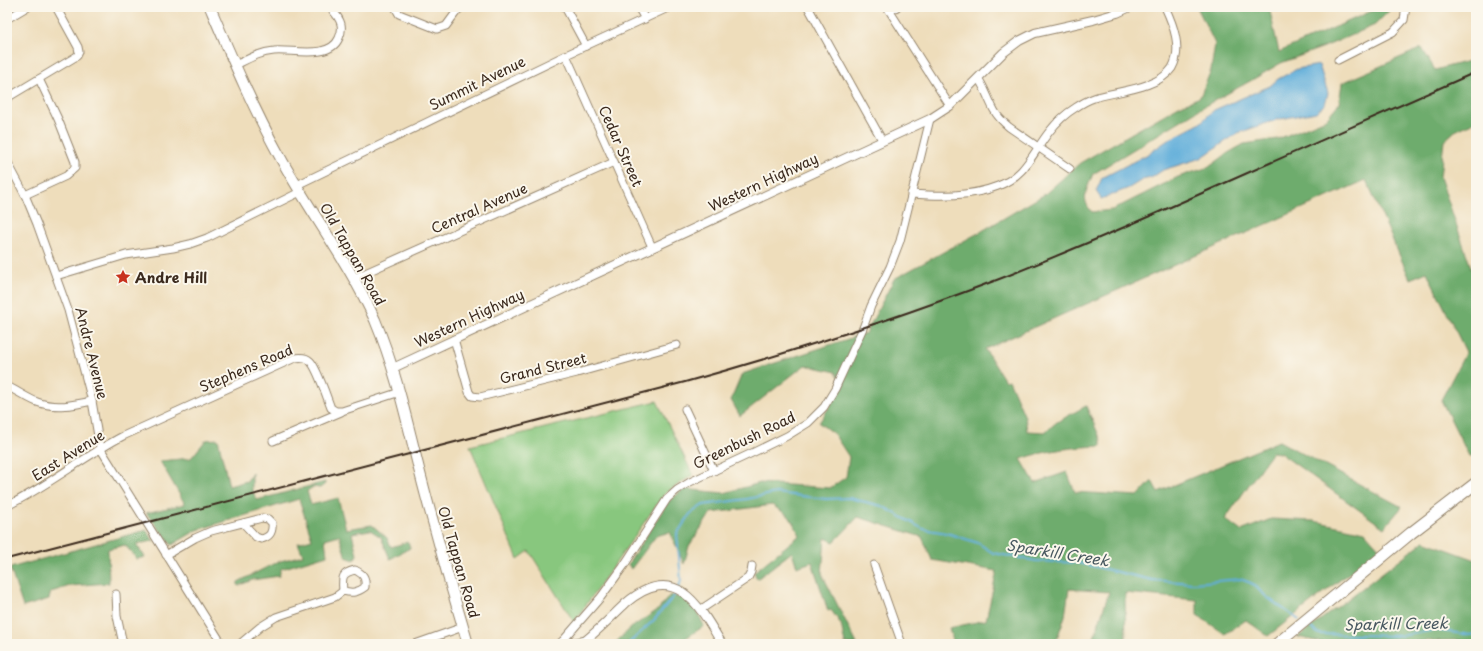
<svg xmlns="http://www.w3.org/2000/svg" width="1483" height="651" viewBox="0 0 1483 651" font-family="'Playpen Sans',sans-serif">
<rect width="100%" height="100%" fill="#fbf7ec"/>
<filter id="ink" filterUnits="userSpaceOnUse"><feTurbulence type="fractalNoise" baseFrequency=".025" numOctaves="2"/><feDisplacementMap in="SourceGraphic" scale="8" xChannelSelector="R" yChannelSelector="G"/><feConvolveMatrix kernelMatrix="1 2 1 2 8 2 1 2 1" color-interpolation-filters="sRGB"/></filter>
<filter id="wash" filterUnits="userSpaceOnUse"><feTurbulence type="fractalNoise" baseFrequency=".012" numOctaves="4" result="noise"/><feDisplacementMap in="SourceGraphic" scale="16" xChannelSelector="R" yChannelSelector="G"/><feGaussianBlur stdDeviation="0.9" result="paint"/><feColorMatrix in="noise" values="0 0 0 0 0 0 0 0 0 0 0 0 0 0 0 0 0 1.4 0 .05"/><feComposite in="paint" operator="in"/></filter>
<g filter="url(#wash)">
<rect width="100%" height="100%" fill="#edb"/>
<polygon fill="#88c77e" stroke="#62784e" points="657,401 693,475 665,493 574,622 529,551 518,559 470,446"/>
<g fill="#6eac6d" stroke="#546b46">
<path d="M1197,7H1269L1279,52L1374,10H1390L1375,25L1324,47L1281,63L1252,80L1203,107L1093,174C1087,189 1080,199 1092,212L1112,210L1178,177L1209,167L1228,153L1244,144L1278,139L1326,119L1339,103L1342,83L1422,48L1435,70L1476,59V121L1455,131L1444,141L1440,177L1476,282V456H1469L1441,400L1466,352L1427,272L1410,279L1366,180L985,349L1005,381L1009,380L1025,417L1027,431L1045,432L1057,422L1086,406L1101,440V446C1074,447 1047,450 1021,459L1035,483L1067,472L1075,492L1138,496L1152,481L1158,492L1279,441L1402,507L1384,528L1280,453L1272,452L1225,519L1241,531L1271,519L1314,521L1365,532L1380,549L1268,636L1246,620L1225,634L1197,615V600L1125,593L1126,644H1092L1109,592L1069,589L1065,616L1055,644H954L949,628L986,620L997,571L932,560L922,537L858,517L834,542L825,538L822,574L857,644H845L841,624L831,610L828,611L812,562L797,567L792,552L757,579L754,572L800,535L789,516L772,505L711,513L689,546L684,564L670,532L656,536L631,569L628,564L668,502L684,489L724,493L760,483L830,488L846,477L849,457L834,434L819,423L843,385L836,372L805,365L740,416L731,400L742,374L866,333L894,279L982,231L1045,194L1080,163L1179,106L1200,97L1211,70L1215,44Z"/>
<polygon points="218,439 229,486 247,481 252,473 252,490 257,500 325,482 325,484 320,488 313,487 307,491 311,505 338,498 346,529 372,525 387,538 391,547 408,542 410,548 390,559 381,537 370,530 352,533 357,555 354,560 346,557 339,535 325,539 327,555 281,569 279,576 252,580 238,586 238,582 277,562 303,555 298,543 312,539 299,499 197,530 172,545 146,513 185,504 160,461 191,458 206,440"/>
<polygon points="146,530 154,541 136,544 145,557 137,559 125,545 108,549 109,583 70,586 51,592 49,599 23,607 10,568"/>
<polygon points="1424,541 1476,560 1476,644 1458,640 1329,644 1298,637"/>
<polygon points="670,595 686,599 698,613 704,626 677,644 614,644 632,627 659,609"/>
</g>
<polygon fill="#61aeda" stroke="#4e6c7c" points="1319,65 1328,93 1325,104 1316,112 1276,120 1238,133 1201,158 1163,170 1151,178 1142,180 1129,188 1101,199 1096,191 1102,178 1148,154 1168,140 1199,124 1214,110 1270,86 1278,79 1297,69"/>
<g fill="none" stroke-linecap="round" stroke-linejoin="round">
<g stroke="#61aeda" stroke-width="2">
<polyline points="678,588 681,581 677,534 690,514 703,505 747,499 776,493 826,499 849,498 882,506 923,529 947,533 978,543 993,553 1036,561 1079,563 1152,580 1193,583 1240,579 1251,583 1268,598 1299,620"/>
<polyline points="1306,624 1319,634 1400,636 1435,630 1471,635 1476,632"/>
<polyline points="628,644 654,620 677,592"/>
</g>
</g>
</g>
<g filter="url(#ink)">
<g fill="none" stroke-linecap="round" stroke-linejoin="round">
<defs>
<g id="minor">
<polyline points="395,7 399,14 437,29 446,26 457,11 462,7"/>
<polyline points="565,7 586,46"/>
<polyline points="638,7 645,19"/>
<polyline points="808,7 882,140"/>
<polyline points="887,7 950,106"/>
<polyline points="890,11 897,7"/>
<polyline points="7,19 27,7"/>
<polyline points="566,55 652,247"/>
<polyline points="1338,60 1393,32 1404,20 1406,7"/>
<path d="M236,65C248,59 260,52 274,51C292,49 330,60 339,38C344,27 341,20 333,11"/>
<path d="M978,78C985,88 988,99 994,110C997,116 1003,122 1009,127L1070,169"/>
<polyline points="7,98 77,56 79,52 78,47 56,7"/>
<polyline points="7,161 25,195 37,224 68,310 92,401 100,448 222,644"/>
<polyline points="297,185 566,55 670,7"/>
<path d="M911,194C940,196 970,197 998,186C1026,175 1032,154 1049,132C1056,123 1065,114 1075,108C1081,104 1088,100 1094,98C1116,91 1158,89 1172,68C1183,49 1173,24 1165,7"/>
<polyline points="25,195 66,176 75,168 75,162 58,119 39,79"/>
<polyline points="56,276 126,255 173,248 190,244 207,238 300,192"/>
<polyline points="354,278 614,162"/>
<polyline points="454,339 469,392 472,396 480,397 577,373 677,345"/>
<path d="M7,386C17,391 27,398 37,402C55,409 74,405 92,401"/>
<polyline points="685,409 714,471"/>
<polyline points="273,441 341,412"/>
<path d="M7,506C48,486 83,457 123,436L295,358C301,357 306,357 310,361C317,367 327,398 331,408L336,411H342L400,392"/>
<path d="M166,555L195,538L211,531L262,518L268,519L272,523C273,532 270,537 261,539L256,537L243,523"/>
<polyline points="874,565 902,644"/>
<path d="M355,570C363,574 366,577 365,587C357,593 352,593 343,591C342,578 341,573 355,570Z"/>
<polyline points="116,594 117,616 123,644"/>
<polyline points="700,610 748,578 751,572 752,566"/>
<polyline points="240,644 260,627 276,617 335,597 343,591"/>
<polyline points="415,644 463,627"/>
<polyline points="560,644 601,597 623,567 667,499 677,490 690,482 752,453 787,436 808,423 824,407 835,389 863,328 871,306 890,267 900,241 930,119"/>
</g>
<g id="tertiary">
<polyline points="393,368 930,119 950,106 1003,53 1019,41 1035,33 1093,20 1117,13 1130,7"/>
<polyline points="562,642 574,643 584,641"/>
<path d="M581,644C597,632 611,617 626,603C675,562 698,603 722,644"/>
</g>
<path id="secondary" d="M210,7C231,56 253,108 279,155C309,211 349,262 375,320C396,370 407,422 420,473C435,531 451,588 468,644"/>
<polyline id="primary" points="1277,644 1411,533 1476,483"/>
</defs>
<use href="#minor" stroke="#94846c" stroke-width="9"/>
<use href="#tertiary" stroke="#94846c" stroke-width="10"/>
<use href="#secondary" stroke="#94846c" stroke-width="12"/>
<use href="#primary" stroke="#94846c" stroke-width="13"/>
<use href="#minor" stroke="#fff" stroke-width="7"/>
<use href="#tertiary" stroke="#fff" stroke-width="8"/>
<use href="#secondary" stroke="#fff" stroke-width="10"/>
<use href="#primary" stroke="#fff" stroke-width="11"/>
<path stroke="#3b2a1e" stroke-width="2" d="M7,559L685,382C789,353 892,320 994,281C1069,252 1144,219 1218,186C1304,148 1390,110 1476,72"/>
</g>
</g>
<defs>
<symbol id="sight-bare" viewBox="-9 -9 18 18"><path d="M0-6L1.8-2.2L6-1.7L2.9 1.2L3.7 5.4L0 3.3L-3.7 5.4L-2.9 1.2L-6-1.7L-1.8-2.2Z" fill="#c8321e" stroke="#fbf7ec" stroke-width="2.5" paint-order="stroke"/></symbol>
</defs>
<g fill-rule="evenodd">
<use href="#sight-bare" x="112" y="266" width="22" height="22"/>
</g>
<g text-anchor="middle" dominant-baseline="central" stroke-width="4" stroke-linejoin="round" paint-order="stroke">
<g font-size="14" fill="#3b2a1e" stroke="#fbf7ec">
<text transform="translate(477 83) rotate(-26)">Summit Avenue</text>
<text transform="translate(621 146) rotate(66)">Cedar Street</text>
<text transform="translate(763 182) rotate(-25)">Western Highway</text>
<text transform="translate(479 208) rotate(-24)">Central Avenue</text>
<text transform="translate(353 254) rotate(60)">Old Tappan Road</text>
<text transform="translate(469 318) rotate(-25)">Western Highway</text>
<text transform="translate(92 353) rotate(76)">Andre Avenue</text>
<text transform="translate(246 368) rotate(-23)">Stephens Road</text>
<text transform="translate(543 368) rotate(-14)">Grand Street</text>
<text transform="translate(744 440) rotate(-26)">Greenbush Road</text>
<text transform="translate(68 455) rotate(-32)">East Avenue</text>
<text transform="translate(459 562) rotate(74)">Old Tappan Road</text>
</g>
<g font-size="14" font-weight="bold" fill="#3b2a1e" stroke="#fbf7ec" text-anchor="start">
<text x="135" y="277">Andre Hill</text>
</g>
<g font-size="15" font-style="italic" fill="#485860" stroke="#fbf7ec">
<text transform="translate(1058 552) rotate(9)">Sparkill Creek</text>
<text transform="translate(1396 623) rotate(-1)">Sparkill Creek</text>
</g>
</g>
<rect width="1483" height="651" fill="none" stroke="#fbf7ec" stroke-width="24"/>
</svg>
